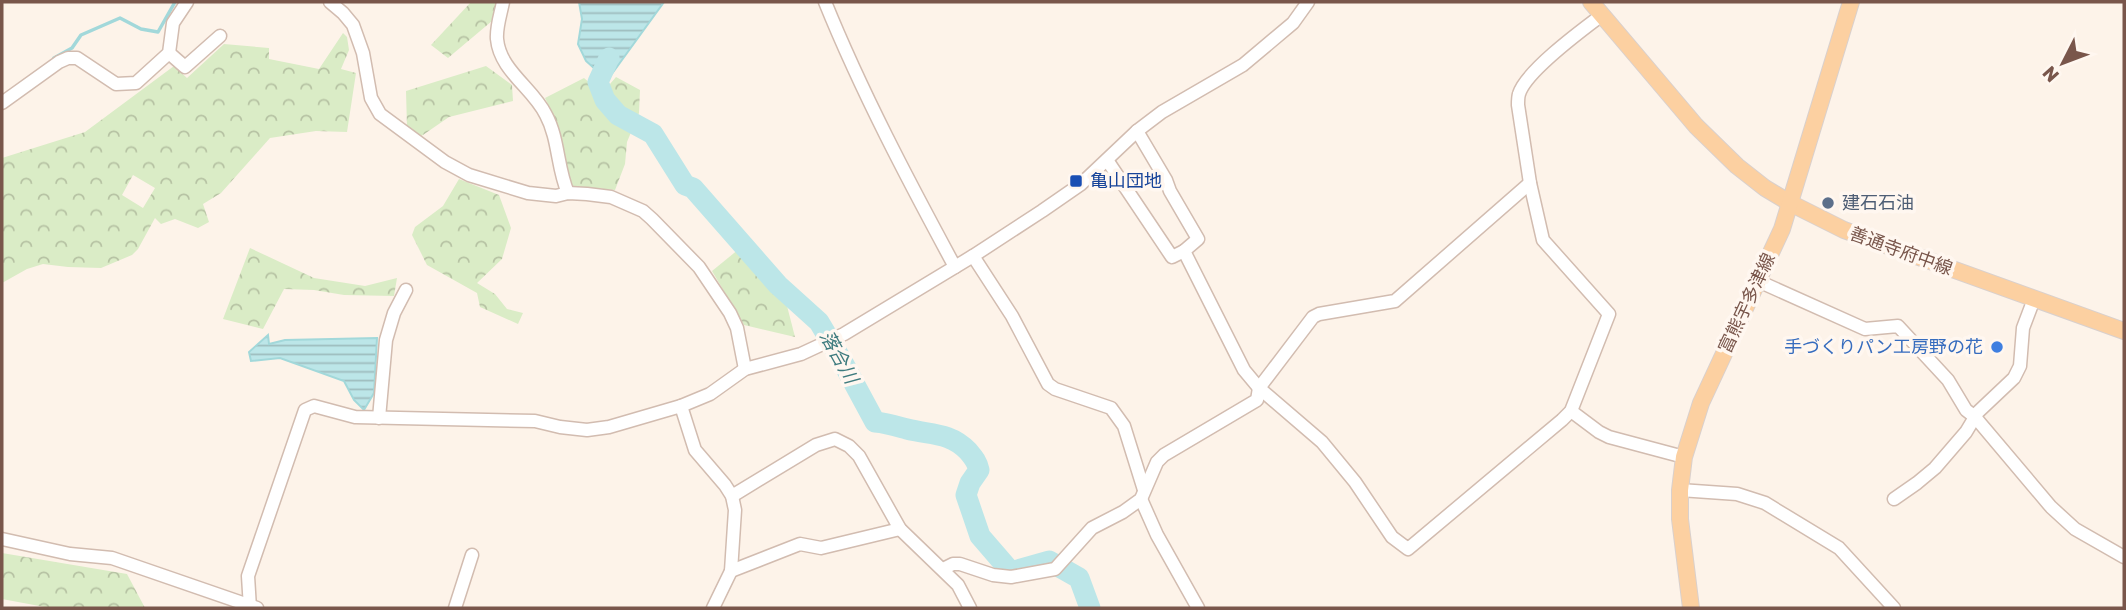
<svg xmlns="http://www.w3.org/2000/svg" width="2126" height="610" viewBox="0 0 2126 610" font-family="Rubik,'Noto Sans JP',sans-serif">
<defs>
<pattern id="forest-crowns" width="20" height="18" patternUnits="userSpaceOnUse" patternTransform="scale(1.75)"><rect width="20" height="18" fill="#daecc6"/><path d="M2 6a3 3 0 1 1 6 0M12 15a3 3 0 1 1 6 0" fill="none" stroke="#b6c2a3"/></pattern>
<pattern id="water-rules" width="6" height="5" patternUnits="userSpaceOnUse" patternTransform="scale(1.75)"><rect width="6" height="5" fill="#bce6e8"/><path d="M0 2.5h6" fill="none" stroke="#9ebdbe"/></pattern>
</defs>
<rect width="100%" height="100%" fill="#fdf3e9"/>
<g fill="url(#forest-crowns)" fill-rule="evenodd">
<polygon points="471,2 496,2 492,21 448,58 431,45"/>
<path d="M343,33L347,37L349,50L341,69L356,73L347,132L316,131L270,138L221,193L203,204L209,222L198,228L175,219L161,224L155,218L138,249L132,255L101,268L68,267L43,264L27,269L2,283V158L85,132L174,66L187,78L224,44L269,48V59L319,69ZM133,175L155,188L143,208L122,195Z"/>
<polygon points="486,66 512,85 513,101 449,117 420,137 407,127 406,91"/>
<polygon points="616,77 640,90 639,113 627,142 625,164 615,190 571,186 557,123 545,98 584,78 591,84 610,84"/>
<polygon points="459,179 499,195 511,228 502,259 477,283 495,294 507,309 523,313 518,324 480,307 477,293 427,265 412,235 415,227 443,206"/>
<polygon points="250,248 314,278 365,286 397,278 394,296 344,295 314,290 284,289 263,329 223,319"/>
<polygon points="739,249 786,302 795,337 744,325 712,271"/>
<polygon points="2,553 127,574 145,608 50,608 2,599"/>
</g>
<g fill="url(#water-rules)" stroke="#a2d8da" stroke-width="2">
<polygon points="579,2 664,2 606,82 595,80 595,69 586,61 578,44 582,19"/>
<polygon points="268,335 269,344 285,340 377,338 374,393 364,410 354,400 344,381 280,358 251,361 249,352"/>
</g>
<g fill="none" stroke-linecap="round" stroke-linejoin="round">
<polyline stroke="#a2d8da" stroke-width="3.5" points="54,58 72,48 81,35 120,18 141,29 158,32 175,2"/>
<path stroke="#bce6e8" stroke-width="21" d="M609,58L598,82L605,100L618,115L653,134L685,185L693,188L778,285L819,322L841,359L875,422C887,423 896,426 907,429C930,435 950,432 968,451C973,457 977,461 979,470L970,483L966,495L980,536L1011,572L1049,561L1079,578L1090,608"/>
<defs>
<g id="minor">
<polyline points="330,2 343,13 353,25 363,53 371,98 380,114 445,162 469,175 528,193 556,196 568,193 587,194 611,197 643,211 652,219 699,267 730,313 737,328 745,369"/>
<path d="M503,2C501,13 496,27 497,39C500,71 533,88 546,115C559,139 557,168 568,193"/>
<path d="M825,2C862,93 908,180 955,267"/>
<polyline points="169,53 185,67 220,36"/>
<polyline points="2,103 59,62 68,58 77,58 116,84 136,83 169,53 173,23 187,2"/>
<path d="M1137,131L1166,180L1170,191L1198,239L1184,251L1244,370L1259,388L1322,442L1355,482L1392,537L1408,549L1562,420L1571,411L1609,314L1543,240L1530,183L1518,105C1518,101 1518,97 1519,94C1526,71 1582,30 1602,15"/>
<polyline points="1107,160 1172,257 1184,251"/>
<polyline points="973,256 1012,316 1048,384 1055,389 1111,408 1124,426 1144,490"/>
<polyline points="1758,281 1865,329 1898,326 1948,380 1966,410 1975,417 2051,507 2075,529 2124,557"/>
<polyline points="681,406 695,450 725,485 732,496 735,510 731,571 713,608"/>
<polyline points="1571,411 1599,432 1609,437 1684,457"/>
<polyline points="379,418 386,340 394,313 406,290"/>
<polyline points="1680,490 1737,494 1765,503 1839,548 1894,608"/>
<polyline points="732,496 816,445 835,439 849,446 859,456 900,529 958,585 970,608"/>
<polyline points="1141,499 1157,535 1198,608"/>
<polyline points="1894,499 1917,483 1935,468 1966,432 1978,412 2014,378 2020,366 2023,328 2034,299"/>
<polyline points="2,539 70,554 112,558 257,608"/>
<polyline points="943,569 953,564 960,564 993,575 1011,577 1055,569 1092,528 1123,512 1141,499 1157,462 1164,455 1257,400 1259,388 1313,317 1319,314 1395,301 1530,183"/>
<polyline points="731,571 800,544 821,548 900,529"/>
<polyline points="250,608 248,576 305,410 314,406 355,417 535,421 560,427 587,430 609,427 681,406 710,394 745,369 801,354 844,334 973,256 1042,211 1081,184 1137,131 1162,112 1243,65 1293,23 1308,2"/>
<polyline points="455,608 472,555"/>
</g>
<g id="major">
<polyline points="1591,2 1696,126 1737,166 1765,188 1790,203 1844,230 2124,331"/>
<polyline points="1691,608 1680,519 1680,490 1684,457 1701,403 1782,229 1851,2"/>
</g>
</defs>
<use href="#minor" stroke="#d2bcb0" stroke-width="15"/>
<use href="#major" stroke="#d9d0cd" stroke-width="18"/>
<use href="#minor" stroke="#fff" stroke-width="12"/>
<use href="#major" stroke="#fcd0a1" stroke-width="16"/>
</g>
<rect fill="#1a4fb4" stroke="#fff7f0" stroke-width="2.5" x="1069" y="174" width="14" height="14" rx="3.5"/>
<circle fill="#5c6f8a" stroke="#fff7f0" stroke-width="2.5" cx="1828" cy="203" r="7"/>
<circle fill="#3f7fe0" stroke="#fff7f0" stroke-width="2.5" cx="1997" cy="347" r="7"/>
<g text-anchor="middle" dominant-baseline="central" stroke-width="7" stroke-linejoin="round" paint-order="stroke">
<g font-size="18" fill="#164399" stroke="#fff7f0" text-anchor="start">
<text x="1090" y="181">亀山団地</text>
</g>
<g font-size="18" fill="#4e5e75" stroke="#fff7f0" text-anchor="start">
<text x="1842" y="203">建石石油</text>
</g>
<g font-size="18" fill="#79564b" stroke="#fff7f0">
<text transform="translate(1901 251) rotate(20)">善通寺府中線</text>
<text transform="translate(1747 303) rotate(-65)">富熊宇多津線</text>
</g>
<g font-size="18" fill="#366cbe" stroke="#fff7f0" text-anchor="end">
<text x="1983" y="347">手づくりパン工房野の花</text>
</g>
<g font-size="19" font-style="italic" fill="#3e7b7e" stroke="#fff7f0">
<text transform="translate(839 357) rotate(61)">落合川</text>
</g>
</g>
<rect width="2126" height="610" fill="none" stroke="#79564b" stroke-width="7"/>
<g transform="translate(2063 63) rotate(228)" stroke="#fff7f0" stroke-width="5" paint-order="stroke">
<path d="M0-5L12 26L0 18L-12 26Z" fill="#79564b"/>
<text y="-10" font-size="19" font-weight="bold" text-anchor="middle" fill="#79564b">N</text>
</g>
</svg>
